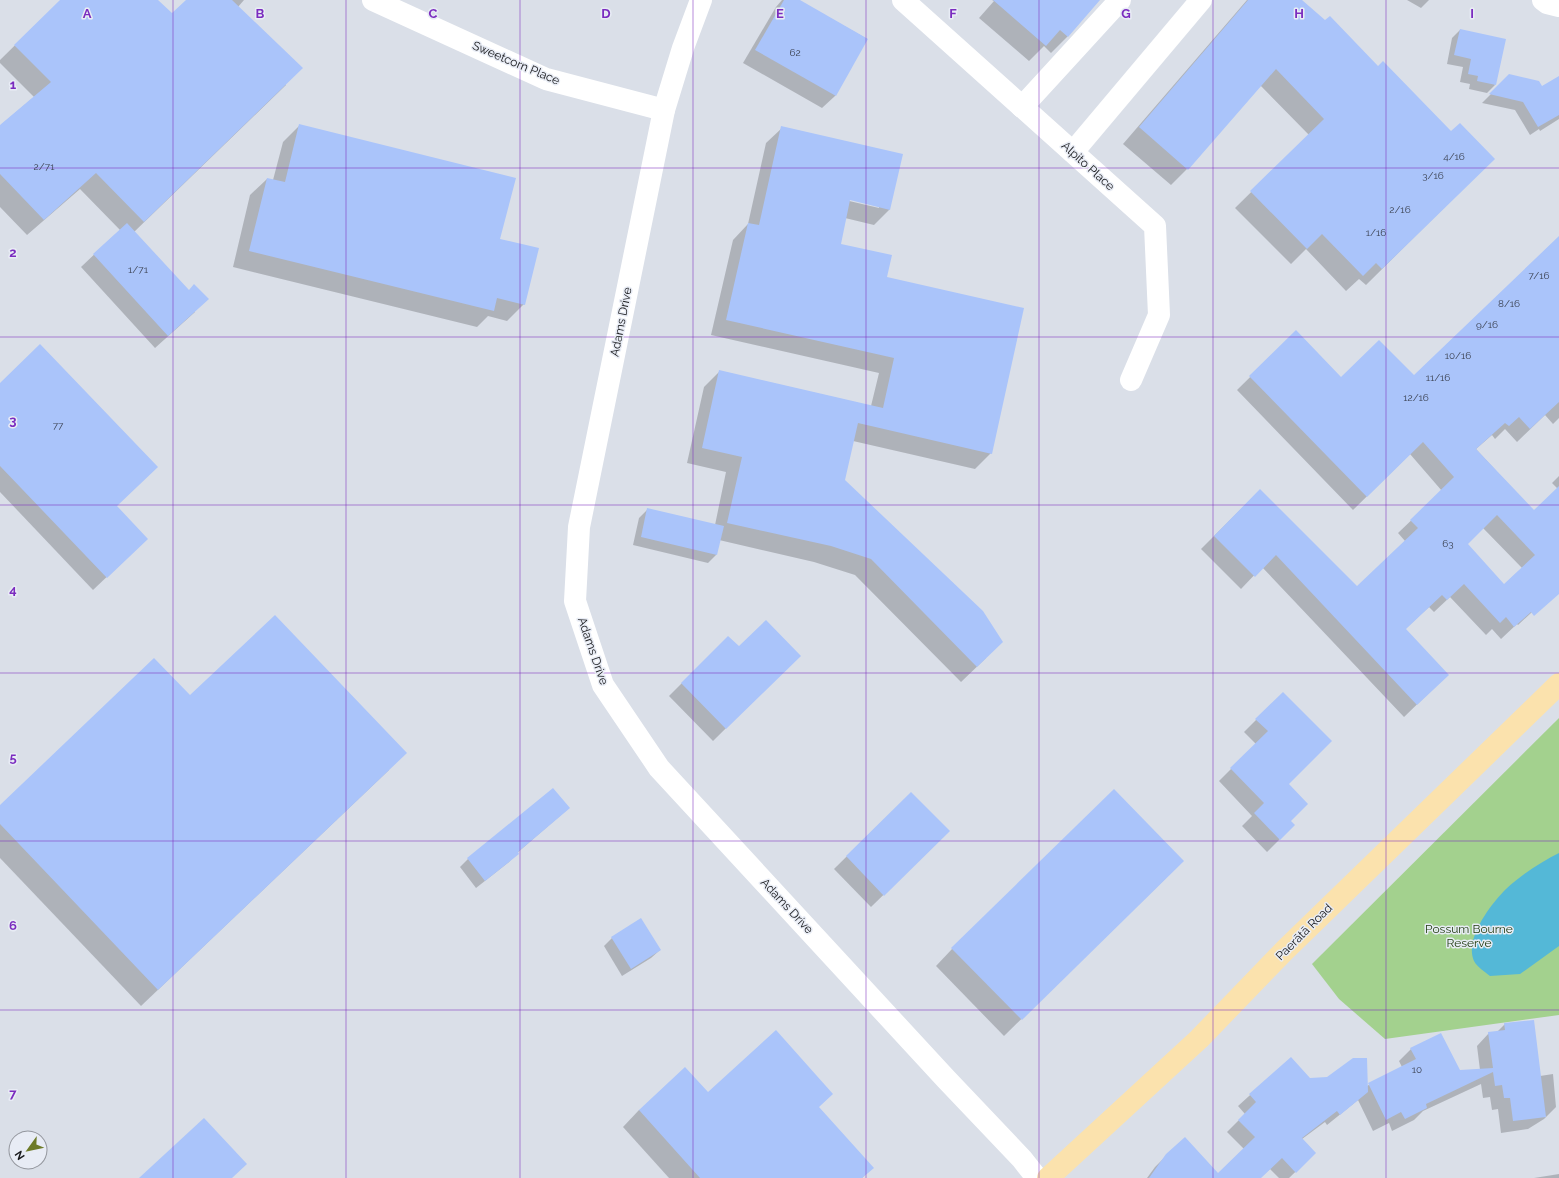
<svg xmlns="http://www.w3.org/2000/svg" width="1559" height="1178" viewBox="0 0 1559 1178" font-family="Raleway,sans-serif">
<rect width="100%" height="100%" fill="#dadfe8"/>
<polygon fill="#a3d18e" points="1559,718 1559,1015 1385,1039 1339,999 1312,964"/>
<path fill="#54b8d7" d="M1559,853V946L1520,974L1490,976C1485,972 1477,967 1474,961C1464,939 1491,904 1506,889C1521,875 1541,862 1559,853Z"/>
<g fill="#0003" fill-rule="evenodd">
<polygon points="61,0 157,0 172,15 187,0 244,0 238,7 286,85 134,232 195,312 155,348 81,267 120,230 80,189 27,235 0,207 0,126 34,97 0,63 0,60"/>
<polygon points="782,0 798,0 867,39 835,96 822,108 743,63 776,7"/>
<polygon points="992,0 1099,0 1067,37 1051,53 1044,46 1029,61 979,18 994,1"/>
<polygon points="1247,0 1300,0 1451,132 1477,175 1366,285 1359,279 1346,291 1306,249 1291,264 1235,208 1309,135 1260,85 1187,169 1171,185 1123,144"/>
<polygon points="1407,0 1429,0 1421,8"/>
<polygon points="1460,30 1495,85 1487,93 1469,89 1470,84 1460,82 1463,67 1447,64 1452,38"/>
<polygon points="1510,75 1541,88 1559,77 1559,119 1540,131 1539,129 1530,135 1515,110 1482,103"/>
<polygon points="299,126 499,240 524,304 507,321 488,316 477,327 233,267 250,195 267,179 273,180 283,142"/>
<path d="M782,128L890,209L874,225L845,218L840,244L886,278L991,453L975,469L853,441L844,481L986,658L961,682L855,575L814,562L719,540L716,555L708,563L633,545L639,518L648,509L715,525L726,472L687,463L704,387L720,371L871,406L879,373L711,335L733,240L748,224L766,143ZM846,198L879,206V208L845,200Z"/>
<path d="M1559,237V418L1553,424L1545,415L1517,442L1505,429L1495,439L1492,435L1476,449L1534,512L1558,489L1552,483L1559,476V587L1518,625L1517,624L1501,639L1492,629L1486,635L1450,597L1434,612L1429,607L1405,629L1434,688L1404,717L1262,567L1241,589L1201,549L1260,490L1357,588L1405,541L1398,533L1442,491L1410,454L1353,510L1237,390L1296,332L1341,378L1414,376ZM1483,528L1522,568L1504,585L1466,544Z"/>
<polygon points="0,384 116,506 134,551 93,590 0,492"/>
<polygon points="728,637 739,648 799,656 713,741 669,696"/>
<polygon points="1283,693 1289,821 1294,825 1267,852 1242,826 1252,816 1219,781 1256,744 1244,732"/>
<polygon points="190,697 389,770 141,1006 0,858 0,807"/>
<polygon points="911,793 949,831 871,907 834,869"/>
<polygon points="569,808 517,853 509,862 476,888 460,867 468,859"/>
<polygon points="1166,878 1004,1036 936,966 952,949"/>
<polygon points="612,938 660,950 651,958 622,976 604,946"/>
<polygon points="1505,1024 1540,1076 1553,1074 1556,1107 1544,1119 1528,1129 1501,1133 1498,1109 1492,1110 1490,1097 1483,1098 1481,1084 1423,1111 1414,1120 1392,1131 1389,1123 1373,1131 1358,1100 1327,1125 1325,1122 1302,1139 1315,1153 1289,1178 1279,1178 1270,1169 1260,1178 1147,1178 1155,1167 1167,1155 1218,1174 1244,1149 1227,1132 1245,1114 1238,1106 1291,1058 1310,1080 1367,1086 1402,1067 1399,1061 1411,1049 1459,1071 1480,1070 1477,1046 1489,1033 1497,1032"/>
<polygon points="707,1094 818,1107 872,1168 862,1178 669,1178 623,1127 639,1110"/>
<polygon points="1559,1174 1559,1178 1534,1178"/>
</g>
<g fill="#aac4fa" fill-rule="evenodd">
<polygon points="60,0 158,0 172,13 186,0 232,0 303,68 144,222 96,173 44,220 0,174 0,125 51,82 14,45"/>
<polygon points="784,0 800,0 868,39 836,96 755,50"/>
<polygon points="993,0 1100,0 1068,37 1060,30 1046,46"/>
<polygon points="1248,0 1302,0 1325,20 1330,16 1378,66 1383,61 1451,131 1460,123 1495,159 1382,269 1376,263 1363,276 1322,234 1307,249 1250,191 1324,119 1276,69 1188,170 1139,127"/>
<polygon points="1460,29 1506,39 1496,85 1477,81 1478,76 1468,74 1471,59 1454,55"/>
<polygon points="1509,74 1539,81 1542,86 1559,76 1559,115 1538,127 1523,102 1489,94"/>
<polygon points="299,124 516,178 500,239 539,248 525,305 497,298 494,311 249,251 267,178 285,182"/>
<polygon points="781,126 903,154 890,210 850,200 841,244 892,255 887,277 1024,308 992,454 858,423 845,480 983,611 1003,642 977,667 871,559 831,546 727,523 742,457 702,448 719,370 883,408 894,358 726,320 748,223 759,225"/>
<polygon points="127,223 189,290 194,284 209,299 168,336 93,254"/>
<path d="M1559,236V402L1530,429L1519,417L1509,426L1505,423L1476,449L1534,510L1559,486V594L1534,616L1531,612L1514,627L1506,617L1500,623L1464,584L1447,600L1442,595L1406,629L1449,675L1417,705L1276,555L1255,577L1214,536L1260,489L1357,586L1418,528L1410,520L1454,477L1423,442L1367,497L1249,376L1296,330L1341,377L1379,340L1414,375ZM1497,515L1535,555L1504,584L1468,544Z"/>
<polygon points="40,344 158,467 117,506 148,539 107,578 0,466 0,383"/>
<polygon points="647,508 724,526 717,555 641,537"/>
<polygon points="275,615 407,753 158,990 0,824 0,805 154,658 190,695"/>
<polygon points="766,620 801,656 726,729 681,683 728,636 739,646"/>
<polygon points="1283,692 1332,741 1289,784 1308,804 1291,821 1295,825 1280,840 1254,813 1264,803 1230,768 1268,731 1255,719"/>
<polygon points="553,788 570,808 518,852 519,854 485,881 467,858"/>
<polygon points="1114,789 1184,861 1022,1020 951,948"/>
<polygon points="911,792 950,831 884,896 846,856"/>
<polygon points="641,918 661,950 631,969 611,937"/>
<polygon points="1534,1020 1546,1117 1513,1121 1510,1098 1504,1098 1502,1085 1495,1086 1493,1072 1426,1104 1427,1108 1405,1119 1401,1112 1386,1120 1368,1083 1416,1059 1410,1048 1441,1033 1460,1070 1493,1068 1488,1032 1505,1030 1504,1023"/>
<polygon points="776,1030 833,1094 819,1107 874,1168 862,1178 700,1178 639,1110 685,1067 708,1092"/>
<polygon points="1291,1057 1310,1078 1327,1077 1353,1058 1367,1058 1368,1092 1340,1115 1337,1111 1302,1138 1316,1153 1296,1173 1282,1158 1261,1178 1149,1178 1166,1154 1185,1137 1218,1173 1255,1137 1238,1120 1256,1102 1249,1094"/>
<polygon points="204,1118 247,1164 232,1178 139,1178"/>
</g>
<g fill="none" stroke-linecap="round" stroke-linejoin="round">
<g stroke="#fff" stroke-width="22">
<polyline points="373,0 546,79 664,110"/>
<polyline points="701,0 683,48 664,110 579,527 575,601 603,685 659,768 946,1079 1022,1159 1037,1178"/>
<polyline points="903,0 1155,226 1159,315 1131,380"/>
<polyline points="1543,0 1547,3 1559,6"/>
<polyline points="1022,107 1120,0"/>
<polyline points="1073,152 1201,0"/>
</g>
<polyline stroke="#fbe2ad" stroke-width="22" points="1048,1178 1199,1039 1285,950 1559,684"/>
</g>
<path fill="none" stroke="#7b2cbf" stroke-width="1" stroke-opacity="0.55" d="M173,0V1178M346,0V1178M520,0V1178M693,0V1178M866,0V1178M1039,0V1178M1213,0V1178M1386,0V1178M0,168H1559M0,337H1559M0,505H1559M0,673H1559M0,841H1559M0,1010H1559"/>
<g text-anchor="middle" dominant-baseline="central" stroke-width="3" stroke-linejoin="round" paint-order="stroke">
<g font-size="10" fill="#3c4353">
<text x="795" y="52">62</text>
<text x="1454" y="156">4/16</text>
<text x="44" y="166">2/71</text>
<text x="1433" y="175">3/16</text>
<text x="1400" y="209">2/16</text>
<text x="1376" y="232">1/16</text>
<text x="138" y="269">1/71</text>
<text x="1539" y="275">7/16</text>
<text x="1509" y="303">8/16</text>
<text x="1487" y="324">9/16</text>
<text x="1458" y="355">10/16</text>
<text x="1438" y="377">11/16</text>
<text x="1416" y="397">12/16</text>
<text x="58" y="425">77</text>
<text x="1448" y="543">63</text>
<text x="1417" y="1069">10</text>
</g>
<g font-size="12" fill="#17181b" stroke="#e8ecf5">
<text transform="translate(516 63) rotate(23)">Sweetcorn Place</text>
<text transform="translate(1088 166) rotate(42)">Alpito Place</text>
<text transform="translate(621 322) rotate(-79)">Adams Drive</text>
<text transform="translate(593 651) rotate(71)">Adams Drive</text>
<text transform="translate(787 906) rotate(47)">Adams Drive</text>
<text transform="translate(1304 932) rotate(-45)">Paerātā Road</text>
</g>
<g font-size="12" fill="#1a3709" stroke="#e8ecf5">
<text x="1469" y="929">Possum Bourne<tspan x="1469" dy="14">Reserve</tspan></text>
</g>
</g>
<g font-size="13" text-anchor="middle" font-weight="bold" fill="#7b2cbf" stroke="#e8ecf5" stroke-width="3" stroke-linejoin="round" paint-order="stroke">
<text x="87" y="18">A</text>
<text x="260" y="18">B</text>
<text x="433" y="18">C</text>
<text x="606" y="18">D</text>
<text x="780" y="18">E</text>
<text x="953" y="18">F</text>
<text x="1126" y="18">G</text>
<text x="1299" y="18">H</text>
<text x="1472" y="18">I</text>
<text x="13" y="89">1</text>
<text x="13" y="257">2</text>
<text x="13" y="425">3</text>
<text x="13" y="594">4</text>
<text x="13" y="762">5</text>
<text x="13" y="930">6</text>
<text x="13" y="1098">7</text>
</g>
<g transform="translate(28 1150) rotate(237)"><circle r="19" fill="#e8ecf5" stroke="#94979e"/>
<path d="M0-3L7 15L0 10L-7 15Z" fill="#6e7b28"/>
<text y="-6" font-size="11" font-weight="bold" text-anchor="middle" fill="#17181b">N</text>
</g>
</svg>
